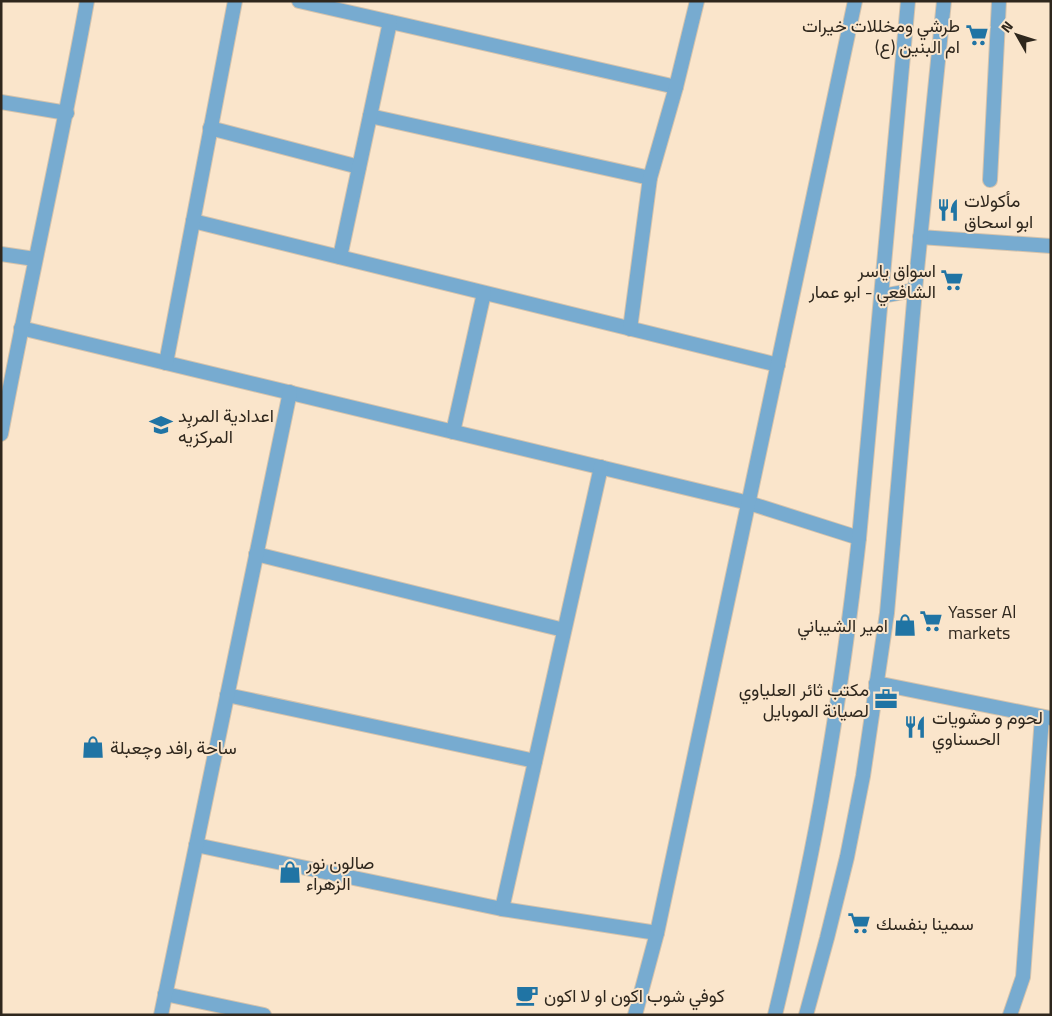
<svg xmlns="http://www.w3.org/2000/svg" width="1052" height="1016" viewBox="0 0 1052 1016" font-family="'Titillium Web',Vazirmatn,sans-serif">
<rect width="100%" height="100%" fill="#fae5cb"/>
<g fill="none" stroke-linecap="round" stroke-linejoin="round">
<defs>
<g id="minor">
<polyline points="299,1 676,87"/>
<polyline points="1,102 67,113"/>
<polyline points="370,116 650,178"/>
<polyline points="210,128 359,167"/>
<polyline points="990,180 999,1"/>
<polyline points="193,221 778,365"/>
<polyline points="920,237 1051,246"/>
<polyline points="1,254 35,259"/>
<polyline points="340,257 390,22"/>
<polyline points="21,328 749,503 859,538"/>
<polyline points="630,329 650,178 676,87 697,1"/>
<polyline points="166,363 235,1"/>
<polyline points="453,432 484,293"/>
<path d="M1,434C28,289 61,146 87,1"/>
<polyline points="256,554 564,630"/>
<polyline points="876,683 1050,718"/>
<polyline points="227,695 535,761"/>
<polyline points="196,845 502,909 657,933"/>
<polyline points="502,909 601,467"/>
<polyline points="165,994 264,1015"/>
<polyline points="161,1015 290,392"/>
<polyline points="635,1015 657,933 855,1"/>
<polyline points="1010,1015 1023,977 1042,717"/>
</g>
<g id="tertiary">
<polyline points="882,296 915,290"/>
<path d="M775,1015C794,936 812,857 825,778C839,698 850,618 859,538L908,1"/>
<polyline points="806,1015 827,938 847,857 863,776 887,613 915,290 944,1"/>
</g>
</defs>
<use href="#minor" stroke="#d5c3ac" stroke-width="16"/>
<use href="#tertiary" stroke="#d5c3ac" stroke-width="16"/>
<use href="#minor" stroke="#77abd0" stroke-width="14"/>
<use href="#tertiary" stroke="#77abd0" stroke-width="14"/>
</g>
<defs>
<symbol id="supermarket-bare" viewBox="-9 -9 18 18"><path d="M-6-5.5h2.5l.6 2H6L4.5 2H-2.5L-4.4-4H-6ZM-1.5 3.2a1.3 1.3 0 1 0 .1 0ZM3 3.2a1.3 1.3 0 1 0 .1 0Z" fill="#2074a4" stroke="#fae5cb" stroke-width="2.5" paint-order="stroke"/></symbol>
<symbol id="restaurant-bare" viewBox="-9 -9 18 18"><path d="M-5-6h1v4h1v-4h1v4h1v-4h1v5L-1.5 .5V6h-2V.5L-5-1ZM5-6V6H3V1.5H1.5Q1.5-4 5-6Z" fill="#2074a4" stroke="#fae5cb" stroke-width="2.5" paint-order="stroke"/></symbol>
<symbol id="school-bare" viewBox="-9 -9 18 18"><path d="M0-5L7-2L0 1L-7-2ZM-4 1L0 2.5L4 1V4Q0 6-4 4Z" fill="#2074a4" stroke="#fae5cb" stroke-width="2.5" paint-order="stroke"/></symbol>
<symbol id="shop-bare" viewBox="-9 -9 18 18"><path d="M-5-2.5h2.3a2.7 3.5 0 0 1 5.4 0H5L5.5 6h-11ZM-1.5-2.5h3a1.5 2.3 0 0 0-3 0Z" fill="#2074a4" stroke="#fae5cb" stroke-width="2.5" paint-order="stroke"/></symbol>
<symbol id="office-bare" viewBox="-9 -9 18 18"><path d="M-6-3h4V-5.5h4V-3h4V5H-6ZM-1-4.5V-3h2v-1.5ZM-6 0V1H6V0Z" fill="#2074a4" stroke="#fae5cb" stroke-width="2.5" paint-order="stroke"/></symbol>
<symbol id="cafe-bare" viewBox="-9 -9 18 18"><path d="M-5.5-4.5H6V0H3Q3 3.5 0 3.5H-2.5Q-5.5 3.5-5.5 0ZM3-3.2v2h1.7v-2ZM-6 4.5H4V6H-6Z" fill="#2074a4" stroke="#fae5cb" stroke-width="2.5" paint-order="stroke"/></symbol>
</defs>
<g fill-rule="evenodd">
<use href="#supermarket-bare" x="961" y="19" width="32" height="32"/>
<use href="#restaurant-bare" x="932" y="194" width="32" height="32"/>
<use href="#supermarket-bare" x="936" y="264" width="32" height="32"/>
<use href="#school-bare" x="145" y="409" width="32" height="32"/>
<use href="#supermarket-bare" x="915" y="605" width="32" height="32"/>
<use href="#shop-bare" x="889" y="609" width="32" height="32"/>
<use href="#office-bare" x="870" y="683" width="32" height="32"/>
<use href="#restaurant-bare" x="899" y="711" width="32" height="32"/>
<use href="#shop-bare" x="77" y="731" width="32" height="32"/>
<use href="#shop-bare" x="274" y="856" width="32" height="32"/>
<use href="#supermarket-bare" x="843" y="907" width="32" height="32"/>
<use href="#cafe-bare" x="511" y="979" width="32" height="32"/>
</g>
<g text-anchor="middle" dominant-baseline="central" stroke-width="4" stroke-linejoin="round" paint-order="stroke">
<g font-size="18" fill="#2f271d" stroke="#fae5cb" text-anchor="start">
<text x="960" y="25" text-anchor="end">طرشي ومخللات خيرات<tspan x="960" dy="21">ام البنين (ع)</tspan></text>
<text x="964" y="200">مأكولات<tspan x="964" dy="21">ابو اسحاق</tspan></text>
<text x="936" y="270" text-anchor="end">اسواق ياسر<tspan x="936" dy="21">الشافعي - ابو عمار</tspan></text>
<text x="178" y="415">اعدادية المربِد<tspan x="178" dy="21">المركزيه</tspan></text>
<text x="948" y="611">Yasser Al<tspan x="948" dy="21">markets</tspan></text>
<text x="888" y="625" text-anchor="end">امير الشيباني</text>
<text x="869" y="689" text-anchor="end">مكتب ثائر العلياوي<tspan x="869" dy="21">لصيانة الموبايل</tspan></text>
<text x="932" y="717">لحوم و مشويات<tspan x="932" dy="21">الحسناوي</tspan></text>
<text x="110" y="747">ساحة رافد وچعبلة</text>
<text x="306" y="862">صالون نور<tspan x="306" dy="21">الزهراء</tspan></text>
<text x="876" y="923">سمينا بنفسك</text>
<text x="544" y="995">كوفي شوب اكون او لا اكون</text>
</g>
</g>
<rect width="1052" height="1016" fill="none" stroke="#2f271d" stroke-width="5"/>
<g transform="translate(1017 35) rotate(309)" stroke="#fae5cb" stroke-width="4" paint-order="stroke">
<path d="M0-4L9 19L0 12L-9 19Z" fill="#2f271d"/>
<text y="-8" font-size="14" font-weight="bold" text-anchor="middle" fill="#2f271d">N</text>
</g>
</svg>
